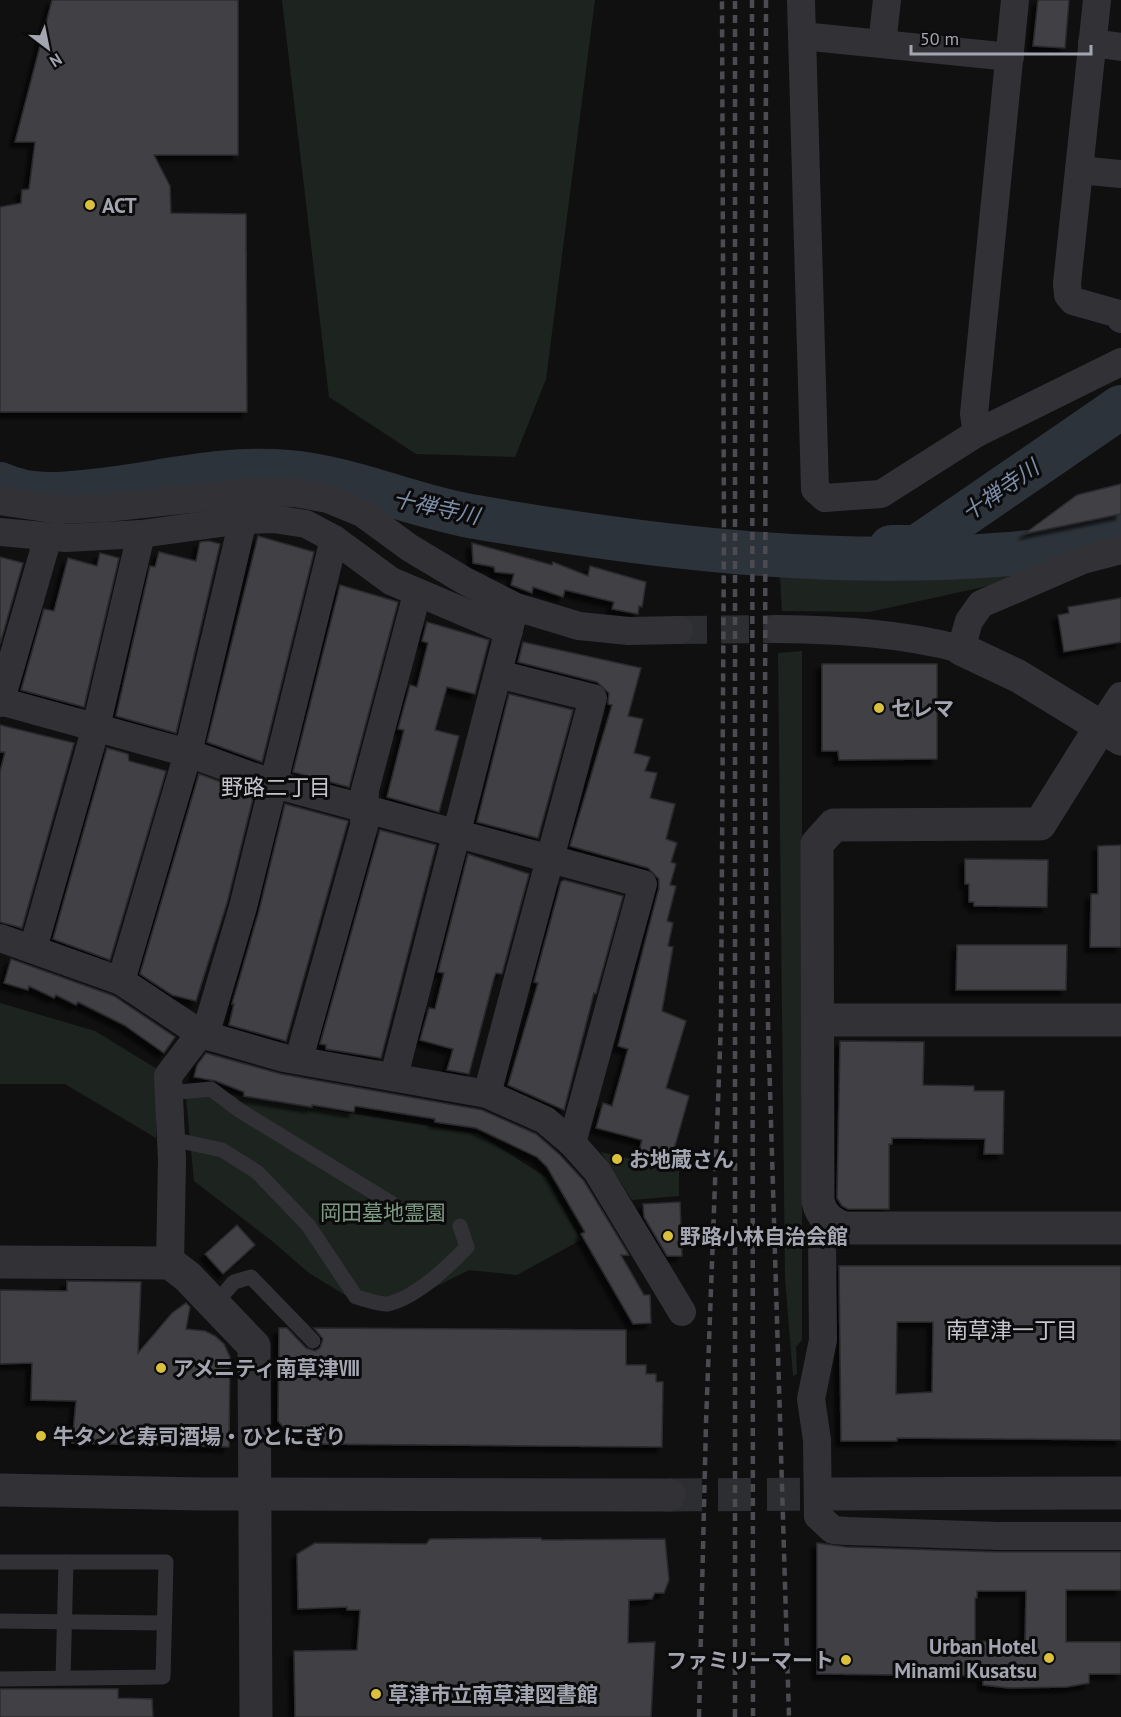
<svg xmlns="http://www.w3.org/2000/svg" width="1121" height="1717" font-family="'PT Sans','Noto Sans JP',sans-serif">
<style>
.green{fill:#1d241f}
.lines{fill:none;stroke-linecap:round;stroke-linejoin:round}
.river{stroke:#2d333a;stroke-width:44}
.building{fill:#404044;stroke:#2b2b2d;stroke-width:1.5;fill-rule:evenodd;filter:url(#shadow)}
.minor-tunnel{stroke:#2d2e31;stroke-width:28;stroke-dasharray:28 14;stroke-linecap:butt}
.tertiary-tunnel{stroke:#2d2e31;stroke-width:33;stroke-dasharray:33 16;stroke-linecap:butt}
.service{stroke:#323236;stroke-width:15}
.minor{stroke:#323236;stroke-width:28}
.tertiary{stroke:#323236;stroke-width:33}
.rail{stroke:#4b4b51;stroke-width:4.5;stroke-dasharray:8 6;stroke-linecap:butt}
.poi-dot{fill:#dbc03e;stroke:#0c0b0c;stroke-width:2}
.labels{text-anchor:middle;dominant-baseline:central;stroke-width:6;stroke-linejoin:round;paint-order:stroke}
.poi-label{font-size:21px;font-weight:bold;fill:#a3a5b1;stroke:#0c0b0c;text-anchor:start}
.park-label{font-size:21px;fill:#7c9a83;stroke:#0c0b0c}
.water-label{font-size:22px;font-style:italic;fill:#7d8da8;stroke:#0c0b0c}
.neighbourhood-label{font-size:22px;fill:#c4c5cd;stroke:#0c0b0c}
</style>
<defs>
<filter id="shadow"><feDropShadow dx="-5.5" dy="5.5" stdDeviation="1.5" flood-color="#0009"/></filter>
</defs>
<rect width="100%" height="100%" fill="#101011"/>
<!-- green -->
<g class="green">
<path d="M282,0H595L546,379L515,457L416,454L329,397Z"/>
<path d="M1028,569L1029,577L869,612L782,611L780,576H979Z"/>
<path d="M802,651V1340L796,1347L797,1374L793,1376L785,1278L778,653Z"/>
<path d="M0,1003L95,1031L157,1069L156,1138L65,1084H0Z"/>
<path d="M194,1088L479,1134L547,1178L581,1240L517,1275L469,1270L391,1309L345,1295L309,1273L272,1241L194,1181L186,1098Z"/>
<path d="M601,1152L679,1170V1196L632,1200Z"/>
</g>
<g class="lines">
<!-- river -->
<g class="river">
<path d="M0,484C32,499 66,494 100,490C162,483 225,466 287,472C350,477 409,505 470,516C647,547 828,569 1009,554C1046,551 1084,542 1121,535"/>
<path d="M891,547H917L1121,407"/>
</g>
</g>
<!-- building -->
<g class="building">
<path d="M52,0H238V155H154L170,186L171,213L246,214L247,412H0V207L21,203L22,190L29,189L35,142H15Z"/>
<path d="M1038,0H1069L1065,48L1033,46Z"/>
<path d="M1121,484V514L1024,534L1077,495Z"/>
<path d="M258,536L314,552L262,762L207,742Z"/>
<path d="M209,541L220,544L176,733L116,716L150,566L155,567L159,552L196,561L200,542Z"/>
<path d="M472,543L552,565L553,562L588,576L590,566L646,582L642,607L639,606L638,614L612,609L614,602L565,590L563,597L533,587L532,593L511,585L514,574L495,572L494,567L473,563Z"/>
<path d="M100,553L119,558L84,707L21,690L44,609L54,611L68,558L97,566Z"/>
<path d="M0,557L23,563L0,644Z"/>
<path d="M340,585L398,602L349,787L293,772Z"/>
<path d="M1121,598V642L1064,652L1058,615L1069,613L1068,607Z"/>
<path d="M427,622L489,640L475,694L447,687L435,730L459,736L439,812L387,797L404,730L398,729L410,685L417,687L428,643L422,641Z"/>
<path d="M523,642L641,668L628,716L643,719L634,753L650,757L645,771L657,773L650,798L675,804L666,839L677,843L671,862L676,864L670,885L676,886L667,921L673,923L668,946L673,947L662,1011L686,1021L666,1088L689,1096L671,1160L639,1152L642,1140L596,1128L603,1103L612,1106L628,1049L618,1046L659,888V879L648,868L570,846L612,705L608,704L609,693L597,682L518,662Z"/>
<path d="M822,664H937V759L839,760L838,751H822Z"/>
<path d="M509,694L573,710L538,838L477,822Z"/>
<path d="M0,725L74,743L22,928L0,922V772L5,752H0Z"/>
<path d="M107,748L128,754L129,761L166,771L110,960L53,939Z"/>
<path d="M199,774L254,794L227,903L196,1001L172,995L140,974Z"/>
<path d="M285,804L348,821L286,1041L229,1025L234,1004H232L259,911Z"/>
<path d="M380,830L436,845L381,1058L326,1049V1045L320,1044Z"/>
<path d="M1121,845V947H1090L1091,894H1098V846Z"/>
<path d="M468,854L529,874L502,974L496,973L494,978L469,1074L447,1070L453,1049L420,1040L429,1008L435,1009L444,973L438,972Z"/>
<path d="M965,859L1048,860L1047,907L974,906V902H969V884H965Z"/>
<path d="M564,880L623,896L596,994L594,993L564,1110L508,1085L538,983L534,982L561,882Z"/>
<path d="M957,945H1067L1066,990H956Z"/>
<path d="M11,959L114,996L175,1037L164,1053L124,1025L78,1002L76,1005L56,995L54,998L29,986L28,990L4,983Z"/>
<path d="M840,1041L924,1042L923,1085L974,1086V1091H1004L1003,1154H984L985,1139L892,1138V1144H889V1209H848L842,1206L837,1198Z"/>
<path d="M206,1053L281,1074L482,1110L536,1134L560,1155L584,1181L629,1255H621L644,1295H650L651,1323L633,1324L581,1234L585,1232L547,1167L537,1157L476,1128L435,1122V1119L355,1106L354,1112L312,1105V1107L244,1096V1092L216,1081L194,1077L197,1065Z"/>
<path d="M680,1202L682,1256H667L644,1217L643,1204Z"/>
<path d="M237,1225L255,1245L223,1274L205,1254Z"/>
<path d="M839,1266H1121V1440L897,1438V1441H841ZM897,1322H933L932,1392L896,1394Z"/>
<path d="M67,1281L141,1282L138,1353L172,1313L186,1303L190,1307L186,1329L205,1331L215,1336L224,1344L230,1357L229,1447L72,1443L76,1401L31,1400L32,1363L0,1364V1290L67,1291Z"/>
<path d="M279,1328H287L306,1348L315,1351L320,1348L323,1339L314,1328L626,1330V1365H646V1374H656V1382H663L662,1447L306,1444V1431L286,1430L278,1421Z"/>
<path d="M541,1538L542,1540L665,1539L669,1580L664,1593H655L652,1599L629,1600L628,1643L655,1642L651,1717H295L294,1651L357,1650L360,1610H347V1607L298,1609L297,1554L315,1543L426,1544L430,1539Z"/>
<path d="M817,1543L846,1547L998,1552H1121V1590H1066V1642H1121V1674H1089V1683L1067,1687L1009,1688L983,1685V1676L817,1674ZM977,1591H1026L1025,1642L975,1641V1598H977Z"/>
<path d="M0,1689H118V1698L152,1699L153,1717H0Z"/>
</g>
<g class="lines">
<!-- minor-tunnel -->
<path class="minor-tunnel" d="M679,630L778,629"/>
<!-- tertiary-tunnel -->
<path class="tertiary-tunnel" d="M669,1495L829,1494"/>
<!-- service -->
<g class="service">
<path d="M169,1093L211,1089L239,1110L391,1203"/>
<path d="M171,1139L222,1150L257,1172L308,1225L356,1297C365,1299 379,1305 388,1304C417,1297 447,1268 467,1247L460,1226"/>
<path d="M214,1305L234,1282L251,1277L313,1341"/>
<path d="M0,1562H166L163,1677L0,1679"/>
<path d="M0,1621L164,1623"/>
<path d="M63,1678L66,1562"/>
</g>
<!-- minor -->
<g class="minor">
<path d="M801,0L815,489L825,498L881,494L977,433L1121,362"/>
<path d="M1097,0L1067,283L1068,295L1073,301L1119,314L1121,319"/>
<path d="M802,36L1010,57"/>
<path d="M1092,43L1121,47"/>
<path d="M882,44L887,0"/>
<path d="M1079,170L1121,174"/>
<path d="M977,433L974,414L1015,0"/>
<path d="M0,501L59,510L106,508L257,492L295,493L328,499L362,513L410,548L465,581L516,607L579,626L629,631L679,630"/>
<path d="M0,532L66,538L141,534L243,520L274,519L306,524L334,539L391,581L509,631"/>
<path d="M778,629C841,630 900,633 961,649L969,621L981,604L1083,560L1121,550"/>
<path d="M0,701L188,753L274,784L643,884L572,1143L545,1120L487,1094L284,1058L201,1034L121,981L0,938"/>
<path d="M0,703L48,537"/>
<path d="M1100,728L1121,696"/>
<path d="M33,949L96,727L141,534"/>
<path d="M121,981L188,753L243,520"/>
<path d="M299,1059L364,826L365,790L417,594"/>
<path d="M394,1076L513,614"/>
<path d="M487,1094L593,698L498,674"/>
<path d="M572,1143L597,1171L682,1312"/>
<path d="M830,1222L822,1238L823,1340L811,1399L817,1440L818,1516L833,1530L847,1531L999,1536H1121"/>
<path d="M170,1263L172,1160L168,1076L209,1022L243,907L334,539"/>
</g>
<!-- tertiary -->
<g class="tertiary">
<path d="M961,649L1018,676L1121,739"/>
<path d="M1100,728L1040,824L834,825L817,844L818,1201C821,1216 831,1224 845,1228H1121"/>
<path d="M818,1020H1121"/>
<path d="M0,1262L170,1263L188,1277L254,1346L256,1717"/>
<path d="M0,1490L203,1494L669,1495"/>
<path d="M829,1494L1121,1493"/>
</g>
<!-- rail -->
<g class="rail">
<path d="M752,0L753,1717"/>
<path d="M766,0L765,796L768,1023L789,1717"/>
<path d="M699,1717L706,1423L721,1022L724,535L722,0"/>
<path d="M735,1717V0"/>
</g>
</g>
<!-- markers -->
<g class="poi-dot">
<circle cx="90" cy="205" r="6"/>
<circle cx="879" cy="708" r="6"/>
<circle cx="617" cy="1159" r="6"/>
<circle cx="668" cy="1236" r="6"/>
<circle cx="161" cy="1368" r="6"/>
<circle cx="41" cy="1436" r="6"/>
<circle cx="1049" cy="1658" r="6"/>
<circle cx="846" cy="1660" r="6"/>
<circle cx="376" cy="1694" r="6"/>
</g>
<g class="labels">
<!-- poi labels -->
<g class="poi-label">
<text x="102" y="205">ACT</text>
<text x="891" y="708">セレマ</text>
<text x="629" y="1159">お地蔵さん</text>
<text x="680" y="1236">野路小林自治会館</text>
<text x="173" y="1368">アメニティ南草津Ⅷ</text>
<text x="53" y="1436">牛タンと寿司酒場・ひとにぎり</text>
<text x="1037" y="1646" text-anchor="end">Urban Hotel<tspan x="1037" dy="24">Minami Kusatsu</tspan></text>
<text x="834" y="1660" text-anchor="end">ファミリーマート</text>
<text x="388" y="1694">草津市立南草津図書館</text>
</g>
<!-- park labels -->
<g class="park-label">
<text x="383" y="1212">岡田墓地霊園</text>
</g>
<!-- water labels -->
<g class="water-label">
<text transform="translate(1000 490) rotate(-35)">十禅寺川</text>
<text transform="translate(436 507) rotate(12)">十禅寺川</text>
</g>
<!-- neighbourhood labels -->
<g class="neighbourhood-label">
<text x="276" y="787">野路二丁目</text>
<text x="1012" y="1330">南草津一丁目</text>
</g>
</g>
<!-- north arrow -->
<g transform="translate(48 48) rotate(148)" stroke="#0c0b0c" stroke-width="4.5" paint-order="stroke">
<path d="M0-4.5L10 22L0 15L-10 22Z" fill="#a3a5b1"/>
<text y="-9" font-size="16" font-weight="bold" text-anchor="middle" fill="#a3a5b1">N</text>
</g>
<!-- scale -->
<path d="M911 45v9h180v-9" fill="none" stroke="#a3a5b1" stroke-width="3"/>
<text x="920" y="45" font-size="18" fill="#a3a5b1" stroke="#0c0b0c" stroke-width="4.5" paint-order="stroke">50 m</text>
</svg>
